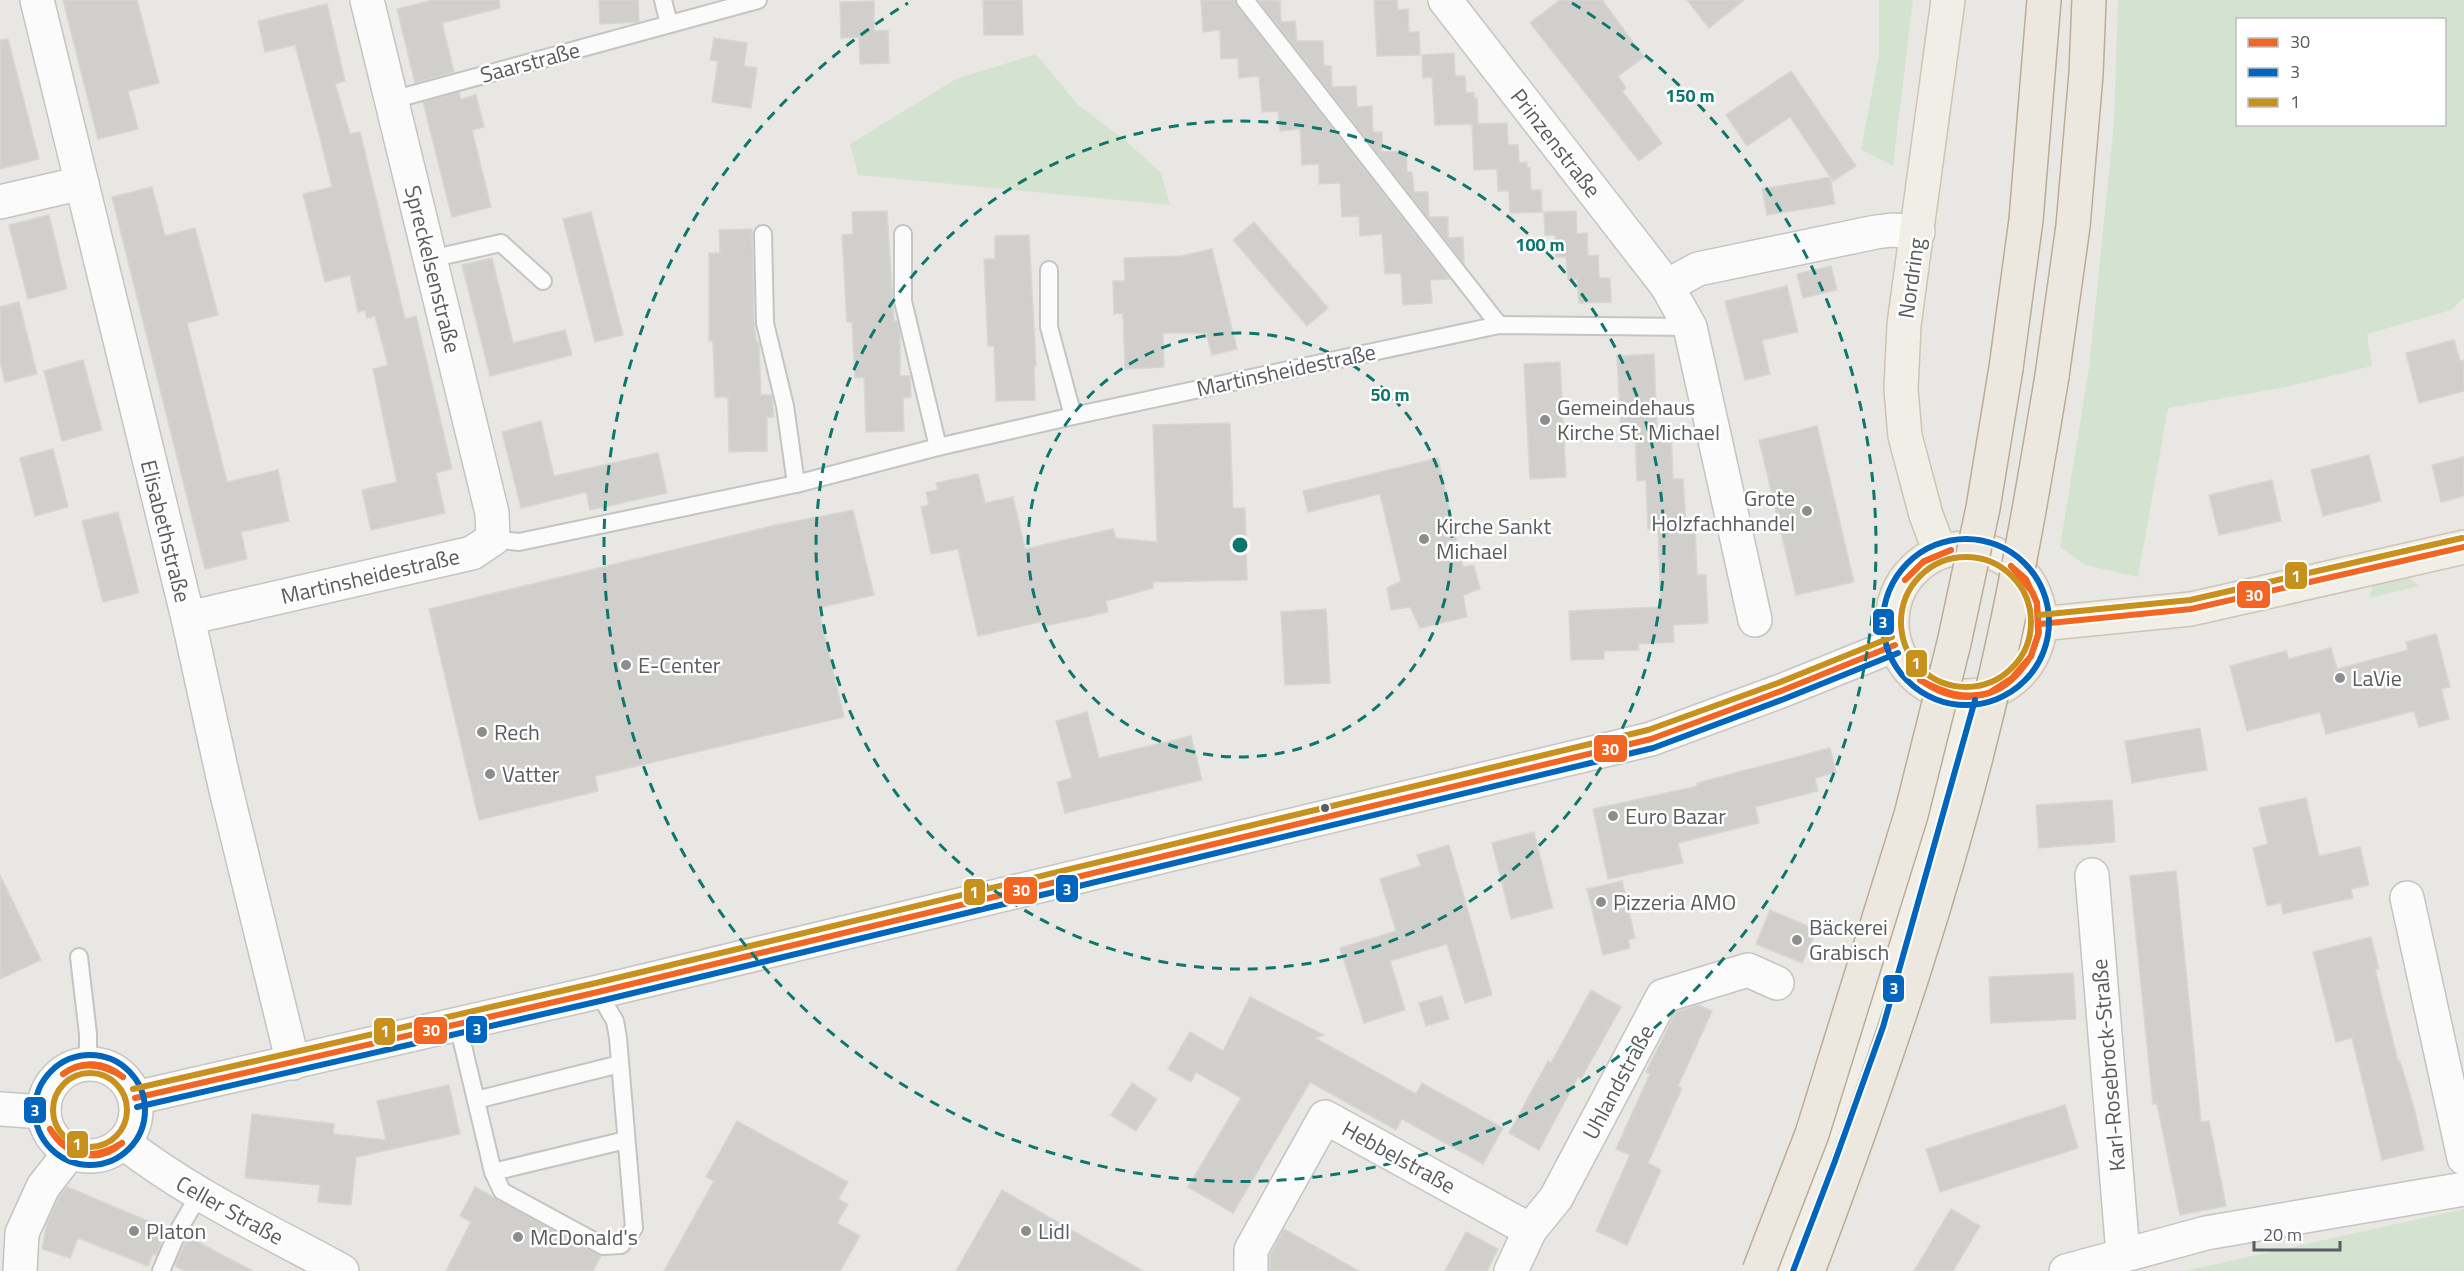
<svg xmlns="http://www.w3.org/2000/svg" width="2464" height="1271" font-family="'Titillium Web',sans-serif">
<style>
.green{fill:#d4e3cf;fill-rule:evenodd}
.building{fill:#d0cfcc;stroke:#d8d6d2;stroke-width:1.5}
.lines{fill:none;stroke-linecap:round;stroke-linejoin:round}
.lane-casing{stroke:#c4c4c4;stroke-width:20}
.street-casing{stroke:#c4c4c4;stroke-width:36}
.secondary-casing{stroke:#c5c5c5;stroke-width:36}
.primary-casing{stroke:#cec4b3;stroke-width:36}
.highway-casing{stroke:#bcac94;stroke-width:36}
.lane{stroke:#fcfbfb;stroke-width:16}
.street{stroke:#fcfbfb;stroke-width:33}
.secondary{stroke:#fcfbfb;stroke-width:33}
.primary{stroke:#f0eee6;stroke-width:33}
.highway{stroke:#ece8e0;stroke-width:33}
.highway-bridge-casing{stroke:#bcac94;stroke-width:36;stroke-linecap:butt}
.highway-bridge{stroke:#ece8e0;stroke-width:33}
.bus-1-casing{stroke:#fff;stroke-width:10}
.bus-2-casing{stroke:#fff;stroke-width:10}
.bus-3-casing{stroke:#fff;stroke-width:10}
.bus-1{stroke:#f26522;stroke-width:6}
.bus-2{stroke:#0065bd;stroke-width:6}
.bus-3{stroke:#c8901d;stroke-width:6}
.ring{fill:none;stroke:#0f766e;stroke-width:3;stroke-dasharray:10 8}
.poi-dot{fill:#8b8d8e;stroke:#fff;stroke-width:2}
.bus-dot{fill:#595d60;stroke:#fff;stroke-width:2}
.labels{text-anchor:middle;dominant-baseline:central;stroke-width:5;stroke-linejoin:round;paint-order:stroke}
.street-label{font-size:22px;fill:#595d60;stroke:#fff}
.poi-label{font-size:22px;fill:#595d60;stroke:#fff;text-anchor:start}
.centre{fill:#0f766e;stroke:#fff;stroke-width:3}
.ring-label{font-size:18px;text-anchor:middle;font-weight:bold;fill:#0f766e;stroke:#fff;stroke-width:5;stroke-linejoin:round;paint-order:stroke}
.line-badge{stroke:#fff;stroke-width:2}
.badge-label{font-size:16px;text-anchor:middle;font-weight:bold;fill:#fff}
</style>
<rect width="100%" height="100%" fill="#e9e7e3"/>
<!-- green -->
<g class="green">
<path d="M1879,0H1913L1893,166L1861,150L1879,55Z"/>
<path d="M2118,0H2464V298L2451,310L2367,334L2372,366L2286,387L2168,408L2138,577L2085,565L2060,547L2089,368L2114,123ZM2238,20H2444V124H2238Z"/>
<path d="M1036,54L1078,105L1125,140L1161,173L1170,205L858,175L850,144L956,79Z"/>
<path d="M2408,578L2419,586L2369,598L2373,586Z"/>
<path d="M2464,1209V1271H2185Z"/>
</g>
<!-- building -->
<g class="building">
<path d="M63,0H137L159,83L128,91L138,129L98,139Z"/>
<path d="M433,0H499L500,8L442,23L454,72L415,83L397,9Z"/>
<path d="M599,0H638L639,22L600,24Z"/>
<path d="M983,0H1022L1023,35H984Z"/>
<path d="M1201,0H1235L1237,6L1450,279L1430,280L1432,303L1403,305L1401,273L1385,274L1382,234L1360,236L1359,216L1342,217L1340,183L1319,184V164L1302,165L1300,129L1280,131L1278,111L1262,112L1259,76L1239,78L1238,58L1221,59L1220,30L1203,32Z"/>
<path d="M1258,0L1280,1L1281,22L1295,21L1297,41H1323L1324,66H1331L1332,87L1356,86L1357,107L1372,106L1373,132H1382V152L1406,151L1407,172H1412L1414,192H1428L1429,217H1448V238L1463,237L1464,264Z"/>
<path d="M1374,0H1397L1398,10L1408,9L1409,32H1419L1420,55L1377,56Z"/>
<path d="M1560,0H1602L1644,57L1618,76L1626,88L1622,91L1662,143L1639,161L1530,23Z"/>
<path d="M1687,0H1744L1709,28Z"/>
<path d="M874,1V31L888,30L889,63L860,64L859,37L841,38L840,2Z"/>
<path d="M327,4L345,81L335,84L350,134L360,132L405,319L416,316L452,469L436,473L445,513L371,530L362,490L397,482L373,369L388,365L375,316L367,318L365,310L358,312L350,275L325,282L303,194L332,187L319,134L295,45L265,52L258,21Z"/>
<path d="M714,38L747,43L744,66L757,68L751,108L712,102L718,61L710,60Z"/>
<path d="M8,39L39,159L0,169V40Z"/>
<path d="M1454,53L1455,76H1465L1466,93L1474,92V98H1477L1478,124L1507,123L1508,145H1518L1519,163L1527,162V168H1530L1531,190H1541L1542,212L1510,213L1509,191H1498L1497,169L1474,170L1472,124L1435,125L1432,77L1423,78L1422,55Z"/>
<path d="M1791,71L1856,166L1833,181L1790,117L1747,146L1726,115Z"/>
<path d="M459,92L461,99L476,95L484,127L472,130L491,207L452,217L423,102Z"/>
<path d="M1830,177L1835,204L1767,215L1762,189Z"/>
<path d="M152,187L165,236L195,228L218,315L187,323L227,482L278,470L289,521L241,532L247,559L205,569L112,197Z"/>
<path d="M887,211L894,321H897L900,332V376H910L911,397L903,398L904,431L866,432L864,377L855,378L852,322H847L842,235L853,234L852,212Z"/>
<path d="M1576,211L1577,234L1587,233L1588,256L1598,255L1599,278H1610L1611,302L1579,303L1577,279L1568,280L1566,257H1556L1555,235H1545L1544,212Z"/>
<path d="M591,212L623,335L595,342L563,219Z"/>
<path d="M49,215L67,289L28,299L9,225Z"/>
<path d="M1254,222L1328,308L1307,326L1233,240Z"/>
<path d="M752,229L754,323L756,340L759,343L761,395H772L774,417H767V451L729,452L728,397H715L713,341H709V253H720L719,230Z"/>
<path d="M1029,235L1036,366H1034L1035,400L996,401L994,346H988L984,259H995V236Z"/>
<path d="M1212,249L1237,349L1212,355L1206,333H1163L1164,367L1125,369L1123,313L1114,314L1113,281H1125L1124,258L1181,256Z"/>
<path d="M492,258L513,343L565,330L572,355L490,376L462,265Z"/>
<path d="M1831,266L1837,290L1803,298L1797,274Z"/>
<path d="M1787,286L1798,332L1762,340L1770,374L1745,380L1725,301Z"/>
<path d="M19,302L37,374L5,382L0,362V307Z"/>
<path d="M2454,340L2460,361L2464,360V391L2419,403L2406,353Z"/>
<path d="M1654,354L1657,431H1671L1673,479H1683L1686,527L1695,526L1697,575H1706L1708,623L1673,625L1674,642L1638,644L1639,650L1604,651V659L1571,660L1569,611L1661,607L1658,528L1648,529L1646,480L1637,481L1635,432L1621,433L1617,356Z"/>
<path d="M83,360L102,430L62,441L44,371Z"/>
<path d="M1560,362L1566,477L1530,479L1524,364Z"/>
<path d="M541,421L554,476L658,453L667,493L590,510L586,492L521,508L502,432Z"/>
<path d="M1230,423L1233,508H1245L1247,580L1153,582V588L1106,601L1108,612L1045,626L1044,621L978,636L958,549L931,554L921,507L929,505L926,492L938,490L936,483L978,474L985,503L1013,497L1025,549L1113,529L1116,538L1157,542L1153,425Z"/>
<path d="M1817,426L1854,582L1796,595L1759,440Z"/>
<path d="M53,449L68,507L35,516L20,458Z"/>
<path d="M2369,455L2381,501L2323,516L2311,470Z"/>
<path d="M2464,457V496L2441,502L2432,465Z"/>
<path d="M1438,458L1463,567L1474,565L1480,589L1463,595L1467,617L1420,628L1410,607L1391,610L1387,588L1401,581L1380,494L1308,512L1303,491Z"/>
<path d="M2272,480L2281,521L2219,535L2209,495Z"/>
<path d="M853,510L874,595L818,608L844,717L595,776L598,791L479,820L429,609L776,525Z"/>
<path d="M118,512L139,593L103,602L82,521Z"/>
<path d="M1326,609L1330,683L1285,685L1281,612Z"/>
<path d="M2436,634L2450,687L2441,689L2449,719L2419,727L2414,711L2326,734L2320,712L2247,731L2230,666L2286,651L2289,659L2331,648L2337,669L2408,650L2406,642Z"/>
<path d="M1087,712L1099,758L1191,736L1202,780L1065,813L1057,782L1072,778L1056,721Z"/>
<path d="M2200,728L2207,770L2132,783L2125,741Z"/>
<path d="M1830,748L1836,772L1815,778L1818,791L1755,807L1759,823L1678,843L1683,863L1608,879L1593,809L1698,786L1697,783Z"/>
<path d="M2306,798L2319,856L2360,847L2369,885L2351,889L2353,898L2283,914L2281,903L2267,906L2253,848L2268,844L2259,808Z"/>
<path d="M2112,800L2115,842L2039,848L2036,805Z"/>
<path d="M1534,832L1553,908L1511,919L1492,843Z"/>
<path d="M1449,845L1492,995L1465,1003L1447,944L1390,961L1405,1010L1364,1023L1340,948L1396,931L1380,879L1421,866L1417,855Z"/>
<path d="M2176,871L2201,1122L2209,1121L2226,1206L2180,1215L2157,1104H2153L2130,876Z"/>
<path d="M0,875L41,960L0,979Z"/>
<path d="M1622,881L1635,938L1628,940L1630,948L1603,955L1587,889Z"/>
<path d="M1770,910L1817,930L1802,963L1756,944Z"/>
<path d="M2371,937L2379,969H2375L2398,1061H2400L2414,1108L2424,1150L2382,1160L2352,1038L2336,1042L2313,952Z"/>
<path d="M2073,973L2076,1019L1991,1023L1989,977Z"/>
<path d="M1591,990L1621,1007L1581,1079L1578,1077L1539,1150L1509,1133L1548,1061L1551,1063Z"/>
<path d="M1442,996L1449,1019L1426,1026L1419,1003Z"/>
<path d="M1250,997L1324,1035L1315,1038L1416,1094L1422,1083L1503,1128L1483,1164L1402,1119L1396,1130L1310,1082L1233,1213L1188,1187L1241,1098L1196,1072L1191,1082L1168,1069L1190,1032L1223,1051Z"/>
<path d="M1698,1005L1712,1011L1678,1086L1682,1088L1648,1163L1661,1170L1627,1245L1596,1231L1630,1155L1616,1149L1650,1074L1646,1072L1676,1012Z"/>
<path d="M1132,1083L1157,1099L1136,1131L1111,1115Z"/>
<path d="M449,1085L460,1134L356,1157L351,1205L318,1202L320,1185L245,1178L252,1114L334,1124L333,1134L386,1140L377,1101Z"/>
<path d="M2065,1105L2078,1148L1940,1192L1926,1149Z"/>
<path d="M737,1121L848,1182L838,1199L848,1204L837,1223L860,1236L840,1271H664L714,1181L706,1177Z"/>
<path d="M67,1187L167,1229L156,1255L153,1254L148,1266L78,1238L70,1258L42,1249L47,1223L59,1197Z"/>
<path d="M475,1187L601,1256L593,1271H446L471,1222L460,1216Z"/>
<path d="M1002,1190L1143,1271H956Z"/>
<path d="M1951,1209L1980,1226L1953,1271H1914Z"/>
<path d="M1284,1229L1359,1271H1270V1255Z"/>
<path d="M1466,1232L1498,1249L1487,1271H1445Z"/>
<path d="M188,1236L222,1255L253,1271H185L175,1266Z"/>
</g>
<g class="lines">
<!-- lane casing -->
<g class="lane-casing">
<g id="lane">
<path d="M663,0L669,24"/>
<path d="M1245,0L1499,325"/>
<path d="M392,100L758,0"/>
<path d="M763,234L765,323L785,406L796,484"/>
<path d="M903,234V301L938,447"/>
<path d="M430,259L501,243L543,281"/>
<path d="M1049,270V327L1073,416"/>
<path d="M493,539L519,542L796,484L938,447L1073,416L1499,325L1690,327"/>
<path d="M79,957L88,1034V1063"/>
<path d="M458,1025L493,1172L502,1191L603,1246L621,1245L634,1228L618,1038L615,1021L598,992"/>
<path d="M476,1100L620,1064"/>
<path d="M493,1172L626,1140"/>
<path d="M161,1271L178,1231L199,1195"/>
</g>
</g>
<!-- street casing -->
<g class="street-casing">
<g id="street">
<path d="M37,0L188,618L225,786L293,1063"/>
<path d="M1445,0L1667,286L1690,327L1755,620"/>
<path d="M0,202L82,183"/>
<path d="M1667,286L1698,269L1876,232L1892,230L1918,232"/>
<path d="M188,618L472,553L493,539L492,513L367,0"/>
<path d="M2092,875L2123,1254"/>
<path d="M2407,898L2464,1158"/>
<path d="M20,1271L22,1233L43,1187L70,1152"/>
<path d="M1251,1271V1250L1325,1117L1530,1230"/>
<path d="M1511,1271L1530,1230L1556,1198L1663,996L1748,970L1777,983"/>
<path d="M2066,1271L2206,1233L2464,1189"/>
</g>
</g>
<!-- secondary casing -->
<g class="secondary-casing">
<g id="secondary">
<circle cx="90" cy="1110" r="46"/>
<path d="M135,1098L598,992L1651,739L1781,691L1895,645"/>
<path d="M0,1109L44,1112"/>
<path d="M123,1142C191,1195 267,1230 342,1271"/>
</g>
</g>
<!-- primary casing -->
<g class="primary-casing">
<g id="primary">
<circle cx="1966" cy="622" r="74"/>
<path d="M1940,552L1926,515L1905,436L1901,389L1904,325L1948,0"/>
<path d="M2040,624L2191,609L2464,547"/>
<path d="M1783,1271L1827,1158L1874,1025L1949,763L1966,698"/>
</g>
</g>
<!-- highway casing -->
<g class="highway-casing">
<g id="highway">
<path d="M2006,368L2026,220L2044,0"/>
<path d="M2052,376L2073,226L2086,74L2089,0"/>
</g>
</g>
<!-- lane -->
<use href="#lane" class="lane"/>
<!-- street -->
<use href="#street" class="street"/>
<!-- secondary -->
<use href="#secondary" class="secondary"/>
<!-- primary -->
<use href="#primary" class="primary"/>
<!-- highway -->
<use href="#highway" class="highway"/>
<!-- highway-bridge casing -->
<g class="highway-bridge-casing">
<g id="highway-bridge">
<path d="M1759,1271L1812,1134L1911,815L1954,643L1983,508L2006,368"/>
<path d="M1808,1271C1883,1072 1953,869 1999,661C2020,567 2036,472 2052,376"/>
</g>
</g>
<!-- highway-bridge -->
<use href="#highway-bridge" class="highway-bridge"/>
<!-- bus-1 casing -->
<g class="bus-1-casing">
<g id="bus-1">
<path d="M2011,566L2026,579L2037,603"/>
<path d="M2011,566L2033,593L2037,603"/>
<path d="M1905,580L1923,562L1951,550"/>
<path d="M1905,580L1924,561L1951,550"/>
<path d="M2040,624L2191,609L2464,547"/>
<path d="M2031,656L2038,634L2037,603"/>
<path d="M2031,656L2039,633L2037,603"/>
<path d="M1920,680C1942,692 1964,700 1989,693"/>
<path d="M1920,680C1942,695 1963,702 1989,693"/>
<path d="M1989,693L2012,678L2031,656"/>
<path d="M1989,693C2008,688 2021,672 2031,656"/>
<path d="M63,1074C81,1059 106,1062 123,1077"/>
<path d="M63,1074C83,1060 104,1065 123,1077"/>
<path d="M135,1098L598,992L1651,739L1781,691L1895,645"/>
<path d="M50,1129C70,1157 93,1161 122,1143"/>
<path d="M50,1129C65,1156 98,1165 122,1143"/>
</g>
</g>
<!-- bus-2 casing -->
<g class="bus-2-casing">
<g id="bus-2">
<circle cx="1966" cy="622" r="83"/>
<circle cx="90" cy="1110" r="55"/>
<path d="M137,1107L600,1001L1653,748L1784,699L1898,653"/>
<path d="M1793,1271L1835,1161L1883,1027L1975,700"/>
</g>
</g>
<!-- bus-3 casing -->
<g class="bus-3-casing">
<g id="bus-3">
<circle cx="1966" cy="622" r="65"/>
<path d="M2039,615L2190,600L2462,538"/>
<circle cx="90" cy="1110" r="37"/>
<path d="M133,1089L596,983L1648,730L1778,683L1892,637"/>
</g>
</g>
<!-- bus-1 -->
<use href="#bus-1" class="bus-1"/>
<!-- bus-2 -->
<use href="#bus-2" class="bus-2"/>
<!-- bus-3 -->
<use href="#bus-3" class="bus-3"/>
</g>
<!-- distance rings -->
<g class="ring">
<circle cx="1240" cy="545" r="212"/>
<circle cx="1240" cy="545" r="424"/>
<path d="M1572 3A636 636 0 1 1 908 3"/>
</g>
<!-- markers -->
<g class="poi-dot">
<circle cx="1545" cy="420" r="6"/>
<circle cx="1807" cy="511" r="6"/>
<circle cx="1424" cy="539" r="6"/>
<circle cx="626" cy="665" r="6"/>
<circle cx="2340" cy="678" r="6"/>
<circle cx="482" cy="732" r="6"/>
<circle cx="490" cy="774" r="6"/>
<circle cx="1613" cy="816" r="6"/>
<circle cx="1601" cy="902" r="6"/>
<circle cx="1797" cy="940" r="6"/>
<circle cx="134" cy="1231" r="6"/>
<circle cx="1026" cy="1231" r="6"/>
<circle cx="518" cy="1237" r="6"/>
</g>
<circle class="bus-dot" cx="1325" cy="808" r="5"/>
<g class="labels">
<!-- street labels -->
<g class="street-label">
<text transform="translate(530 62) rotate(-15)">Saarstraße</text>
<text transform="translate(1556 143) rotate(52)">Prinzenstraße</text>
<text transform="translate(433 269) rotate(76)">Spreckelsenstraße</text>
<text transform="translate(1911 278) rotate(-82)">Nordring</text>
<text transform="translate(1286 370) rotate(-12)">Martinsheidestraße</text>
<text transform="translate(166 531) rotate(76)">Elisabethstraße</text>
<text transform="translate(370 576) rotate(-13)">Martinsheidestraße</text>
<text transform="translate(2108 1065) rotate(-95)">Karl-Rosebrock-Straße</text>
<text transform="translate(1618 1082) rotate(-62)">Uhlandstraße</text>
<text transform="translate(1399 1157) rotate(29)">Hebbelstraße</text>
<text transform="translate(230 1210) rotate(29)">Celler Straße</text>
</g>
<!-- poi labels -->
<g class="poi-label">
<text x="1557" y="407">Gemeindehaus<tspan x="1557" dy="25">Kirche St. Michael</tspan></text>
<text x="1795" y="498" text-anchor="end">Grote<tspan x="1795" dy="25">Holzfachhandel</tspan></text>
<text x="1436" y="526">Kirche Sankt<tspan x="1436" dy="25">Michael</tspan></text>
<text x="638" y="665">E-Center</text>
<text x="2352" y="678">LaVie</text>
<text x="494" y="732">Rech</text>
<text x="502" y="774">Vatter</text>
<text x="1625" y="816">Euro Bazar</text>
<text x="1613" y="902">Pizzeria AMO</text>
<text x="1809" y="927">Bäckerei<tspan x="1809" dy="25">Grabisch</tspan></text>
<text x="146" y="1231">Platon</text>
<text x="1038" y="1231">Lidl</text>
<text x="530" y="1237">McDonald's</text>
</g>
</g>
<circle cx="1240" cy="545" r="9" class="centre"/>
<g class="ring-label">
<text x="1690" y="102">150 m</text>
<text x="1540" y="251">100 m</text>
<text x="1390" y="401">50 m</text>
</g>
<g class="line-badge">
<rect x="2284" y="561" width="24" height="29" rx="6" fill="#c8901d"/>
<rect x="2236" y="580" width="35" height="29" rx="6" fill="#f26522"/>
<rect x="1872" y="608" width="23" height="28" rx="6" fill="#0065bd"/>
<rect x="1905" y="649" width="23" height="29" rx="6" fill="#c8901d"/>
<rect x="1593" y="734" width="35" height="29" rx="6" fill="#f26522"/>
<rect x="1055" y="874" width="24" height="29" rx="6" fill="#0065bd"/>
<rect x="1003" y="876" width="35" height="29" rx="6" fill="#f26522"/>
<rect x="963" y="878" width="23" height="28" rx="6" fill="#c8901d"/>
<rect x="1882" y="974" width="23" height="29" rx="6" fill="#0065bd"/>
<rect x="465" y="1015" width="23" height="29" rx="6" fill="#0065bd"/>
<rect x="413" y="1016" width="35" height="29" rx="6" fill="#f26522"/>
<rect x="373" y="1017" width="23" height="29" rx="6" fill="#c8901d"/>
<rect x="23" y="1096" width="24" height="28" rx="6" fill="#0065bd"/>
<rect x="66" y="1130" width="23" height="29" rx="6" fill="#c8901d"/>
</g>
<g class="badge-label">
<text x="2296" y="582">1</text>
<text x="2254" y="601">30</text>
<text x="1883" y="628">3</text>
<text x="1916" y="669">1</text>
<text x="1610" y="755">30</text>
<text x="1067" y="895">3</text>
<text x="1021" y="896">30</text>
<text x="974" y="898">1</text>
<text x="1894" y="994">3</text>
<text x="477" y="1035">3</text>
<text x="431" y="1036">30</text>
<text x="385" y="1037">1</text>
<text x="35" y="1116">3</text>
<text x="77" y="1150">1</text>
</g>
<!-- legend -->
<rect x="2236" y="18" width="210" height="108" fill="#ffffff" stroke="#bdbebf" stroke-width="1.5"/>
<rect x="2248" y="38" width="30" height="9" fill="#f26522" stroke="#bdbebf" stroke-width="1.5"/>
<text x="2290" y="48" font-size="18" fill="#595d60">30</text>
<rect x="2248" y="68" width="30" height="9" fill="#0065bd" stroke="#bdbebf" stroke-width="1.5"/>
<text x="2290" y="78" font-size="18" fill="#595d60">3</text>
<rect x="2248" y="98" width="30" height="9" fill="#c8901d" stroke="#bdbebf" stroke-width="1.5"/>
<text x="2290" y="108" font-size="18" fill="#595d60">1</text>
<!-- scale -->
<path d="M2254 1241v9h86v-9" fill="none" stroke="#595d60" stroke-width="3"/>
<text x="2263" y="1241" font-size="18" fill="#595d60" stroke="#ffffff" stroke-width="4.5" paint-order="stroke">20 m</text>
</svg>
